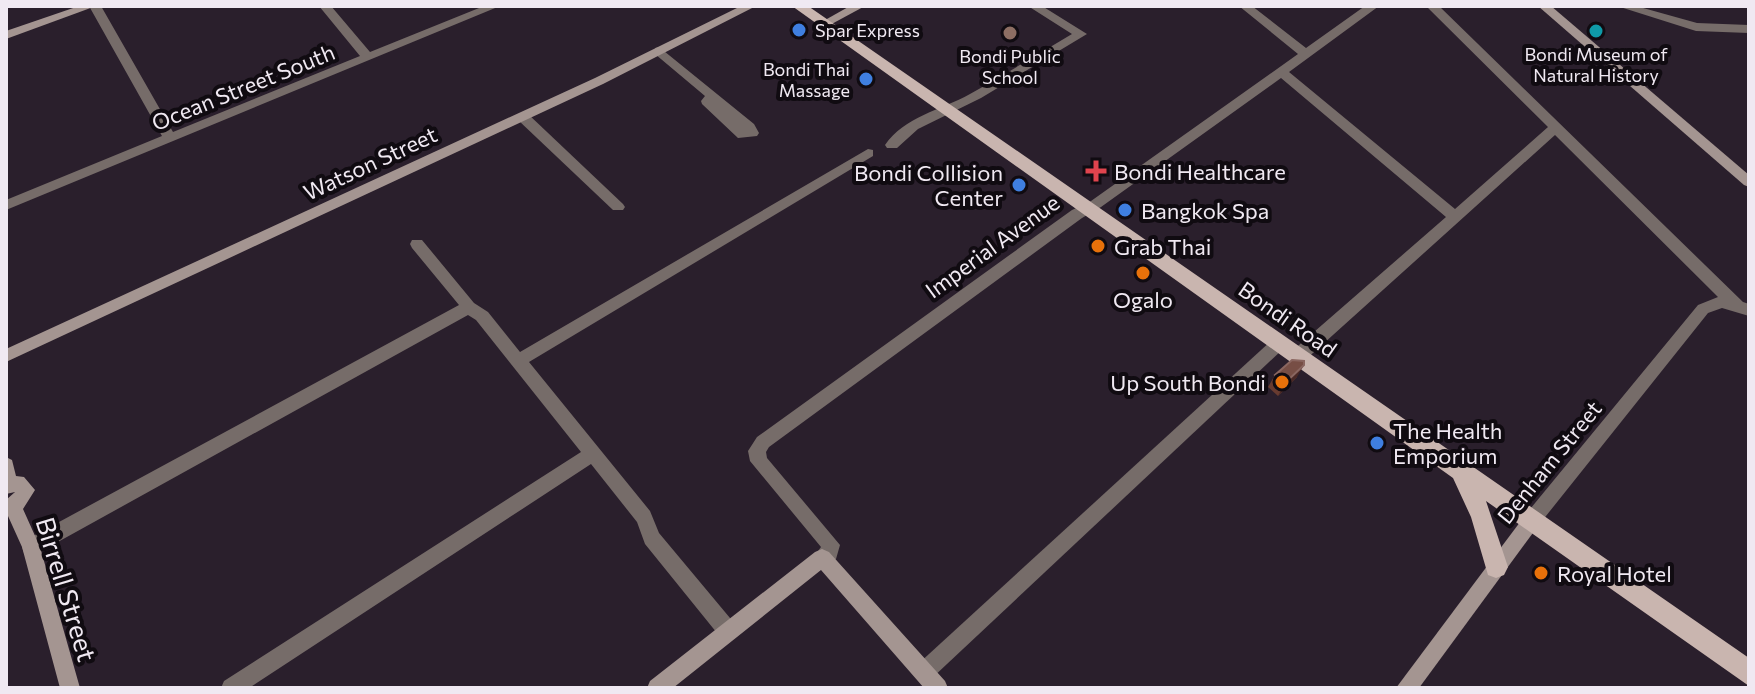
<svg xmlns="http://www.w3.org/2000/svg" width="1755" height="694" font-family="Commissioner,sans-serif">
<style>
.lines{fill:none;stroke-linecap:round;stroke-linejoin:round}
.street{fill:#766c69;fill-rule:evenodd}
.secondary{fill:#a49591;fill-rule:evenodd}
.primary{fill:#c9b5af;fill-rule:evenodd}
.wall{fill:#683b30}
.shaded-wall{fill:#492825}
.building{fill:#774e45;stroke:#8a6660;stroke-width:2}
.shop-dot{fill:#3f7fe0;stroke:#100b11;stroke-width:3}
.culture-dot{fill:#0f9aa8;stroke:#100b11;stroke-width:3}
.education-dot{fill:#8d6e63;stroke:#100b11;stroke-width:3}
.health-dot{fill:#e0444e;stroke:#100b11;stroke-width:3}
.food-dot{fill:#e8710a;stroke:#100b11;stroke-width:3}
.labels{text-anchor:middle;dominant-baseline:central;stroke-width:8;stroke-linejoin:round;paint-order:stroke}
.far-poi-label{font-size:18px;fill:#f0e9f2;stroke:#100b11}
.street-label{font-size:22px;fill:#f0e9f2;stroke:#100b11}
.poi-label{font-size:22px;fill:#f0e9f2;stroke:#100b11;text-anchor:start}
.near-street-label{font-size:26px;fill:#f0e9f2;stroke:#100b11}
</style>
<rect width="100%" height="100%" fill="#2a1f2c"/>
<g class="lines">
<!-- street -->
<g class="street">
<path d="M89,6H101L173,132L360,56L319,6H331L370,52L484,6H500L6,210V200L162,136Z"/>
<path d="M1028,6H1042L1087,34L981,98L918,129L897,148H887L885,145C904,117 941,110 970,94C1004,75 1038,54 1072,34Z"/>
<path d="M1239,6H1252L1306,48L1365,6H1379L1289,72L1455,209L1548,127L1426,6H1439L1743,302L1749,304V316L1722,308L1708,313L1538,526L1532,528L1526,526L1523,520L1526,514L1698,305L1718,297L1555,135L1303,362H1291L1289,357L1291,352L1446,217L1281,78L1101,207L1082,218L769,447L766,452L767,458L840,545L836,559L822,567L815,564L813,558L821,547L750,461L748,451L757,437L1072,210L1091,201L1298,54Z"/>
<path d="M1617,6H1636L1697,23L1749,25V33L1696,31Z"/>
<path d="M659,47L754,124L759,133L757,136L738,138L702,104L701,101L705,96L655,54V48Z"/>
<path d="M523,113L528,114L623,204L625,207L623,210H613L518,120V114Z"/>
<path d="M868,149L873,150V156L529,362L650,511L659,533L735,624L738,631L735,638L728,641L721,638L645,544L637,522L591,464L249,688H221L224,681L581,452L476,320L468,315L38,553L31,556L24,553L22,547L24,541L459,305L412,248L410,244L412,240H422L474,303L488,312L520,352Z"/>
<path d="M1278,338L1284,340L1286,344L1284,348L931,679L924,682L917,679L914,672L917,665L1272,340Z"/>
</g>
<!-- secondary -->
<g class="secondary">
<path d="M79,6H96L6,39V31Z"/>
<path d="M741,6H756L603,84L6,362V349L595,78Z"/>
<path d="M850,6H865L828,26L824,28L818,24Z"/>
<path d="M1538,6H1551L1749,175V187L1744,185Z"/>
<path d="M6,457L12,460L16,476L24,477L35,490L23,509L40,547L80,688H60L22,547L8,516L6,517V500L15,492L6,494Z"/>
<path d="M1532,512L1538,514L1541,520L1538,526L1419,688H1396L1526,514Z"/>
<path d="M822,549L829,552L945,681L948,688H924L821,570L673,688H647L650,681L815,552Z"/>
</g>
<!-- primary -->
<path class="primary" d="M792,6H808L1749,658V686L1486,501L1508,567L1504,575L1496,578L1488,575L1471,517L1453,478Z"/>
</g>
<!-- wall -->
<path class="wall" d="M1275,375L1297,377L1278,396L1268,387Z"/>
<!-- shaded-wall -->
<path class="shaded-wall" d="M1304,365L1297,377L1278,396L1285,383Z"/>
<!-- building -->
<path class="building" d="M1292,360L1304,361V365L1285,383L1275,375Z"/>
<!-- markers -->
<g class="shop-dot">
<circle cx="799" cy="30" r="8"/>
<circle cx="866" cy="79" r="8"/>
<circle cx="1019" cy="185" r="8"/>
<circle cx="1125" cy="210" r="8"/>
<circle cx="1377" cy="443" r="8"/>
</g>
<circle class="culture-dot" cx="1596" cy="31" r="8"/>
<circle class="education-dot" cx="1010" cy="33" r="8"/>
<path class="health-dot" d="M1092 159h8v8h8v8h-8v8h-8v-8h-8v-8h8z"/>
<g class="food-dot">
<circle cx="1098" cy="246" r="8"/>
<circle cx="1143" cy="273" r="8"/>
<circle cx="1282" cy="382" r="8"/>
<circle cx="1541" cy="573" r="8"/>
</g>
<g class="labels">
<!-- far-poi labels -->
<g class="far-poi-label">
<text x="815" y="30" text-anchor="start">Spar Express</text>
<text x="1596" y="54">Bondi Museum of<tspan x="1596" dy="21">Natural History</tspan></text>
<text x="1010" y="56">Bondi Public<tspan x="1010" dy="21">School</tspan></text>
<text x="850" y="69" text-anchor="end">Bondi Thai<tspan x="850" dy="21">Massage</tspan></text>
</g>
<!-- street labels -->
<g class="street-label">
<text transform="translate(243 87) rotate(-22)">Ocean Street South</text>
<text transform="translate(370 163) rotate(-25)">Watson Street</text>
<text transform="translate(992 246) rotate(-36)">Imperial Avenue</text>
<text transform="translate(1288 319) rotate(35)">Bondi Road</text>
<text transform="translate(1549 462) rotate(-51)">Denham Street</text>
</g>
<!-- poi labels -->
<g class="poi-label">
<text x="1114" y="171">Bondi Healthcare</text>
<text x="1003" y="172" text-anchor="end">Bondi Collision<tspan x="1003" dy="25">Center</tspan></text>
<text x="1141" y="210">Bangkok Spa</text>
<text x="1114" y="246">Grab Thai</text>
<text x="1143" y="299" text-anchor="middle">Ogalo</text>
<text x="1266" y="382" text-anchor="end">Up South Bondi</text>
<text x="1393" y="430">The Health<tspan x="1393" dy="25">Emporium</tspan></text>
<text x="1557" y="573">Royal Hotel</text>
</g>
<!-- near-street labels -->
<g class="near-street-label">
<text transform="translate(67 589) rotate(73)">Birrell Street</text>
</g>
</g>
<!-- border -->
<rect width="1755" height="694" fill="none" stroke="#f0e9f2" stroke-width="16"/>
</svg>
